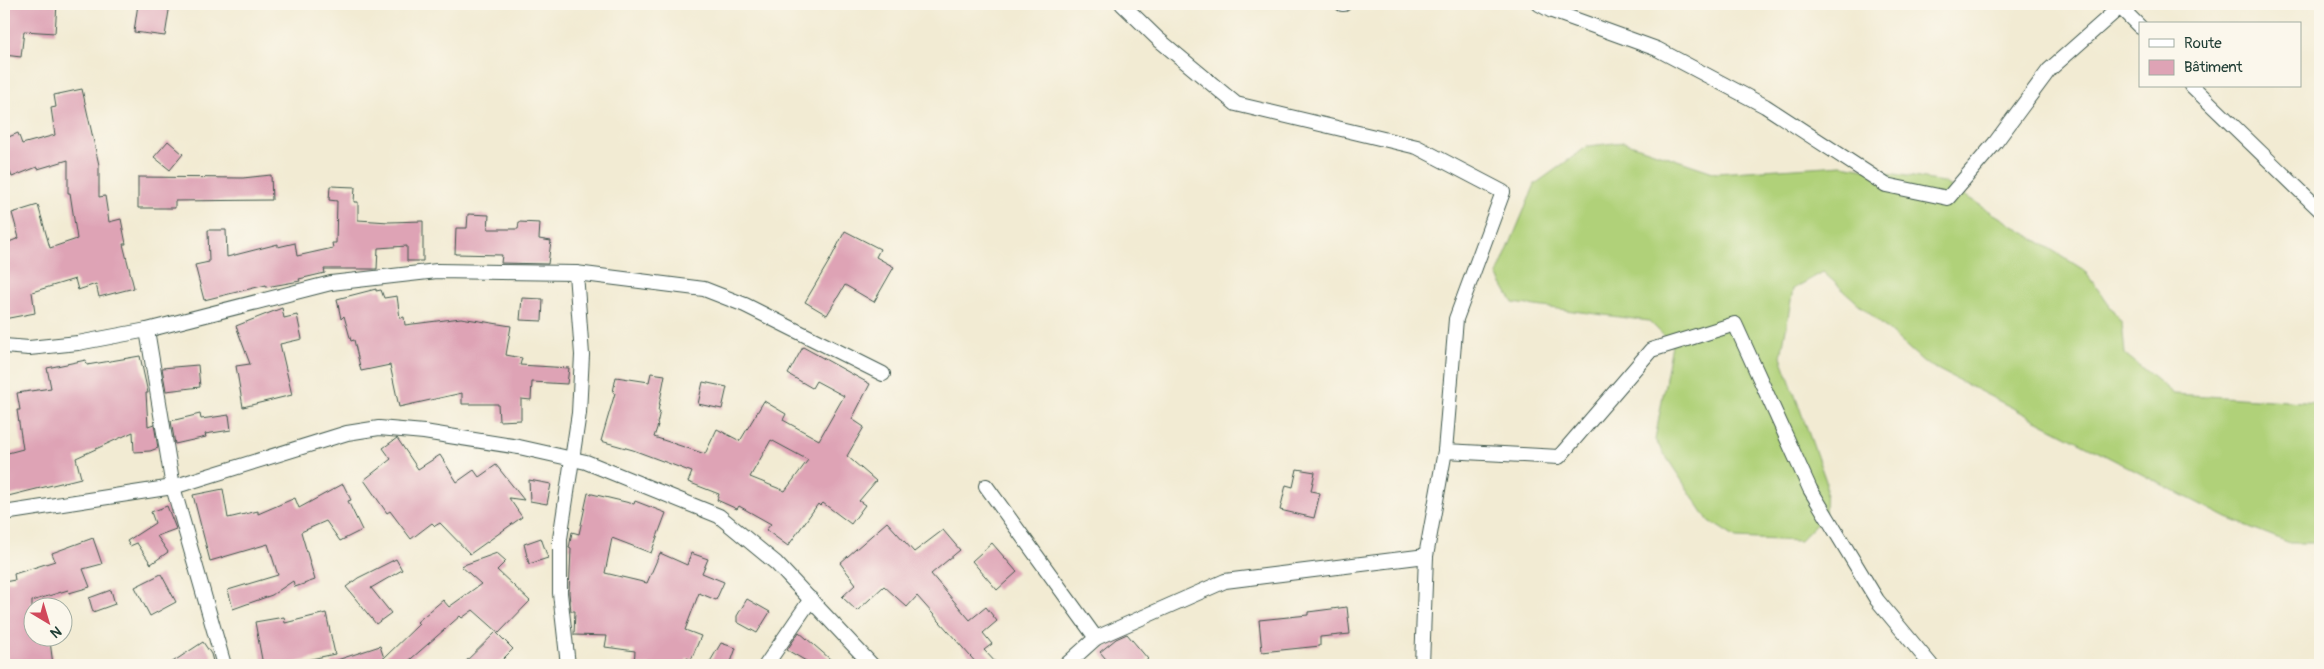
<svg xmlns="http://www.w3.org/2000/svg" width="2324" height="669" font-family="Pangolin,sans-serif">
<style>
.grass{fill:#b0d179;stroke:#688756}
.building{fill:#dea3b5;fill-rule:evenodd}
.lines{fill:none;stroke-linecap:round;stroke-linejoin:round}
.street-casing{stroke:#3f574c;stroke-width:16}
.street{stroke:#fff;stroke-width:14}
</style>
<rect width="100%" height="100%" fill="#fbf7ec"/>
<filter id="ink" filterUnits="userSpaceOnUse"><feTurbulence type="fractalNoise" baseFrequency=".02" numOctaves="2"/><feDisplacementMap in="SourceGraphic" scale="10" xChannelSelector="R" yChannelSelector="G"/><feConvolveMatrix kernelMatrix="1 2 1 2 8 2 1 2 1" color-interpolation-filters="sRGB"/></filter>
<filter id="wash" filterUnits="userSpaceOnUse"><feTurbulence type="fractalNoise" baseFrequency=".0096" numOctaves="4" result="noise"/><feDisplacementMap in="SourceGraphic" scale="20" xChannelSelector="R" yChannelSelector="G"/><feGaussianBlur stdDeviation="1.12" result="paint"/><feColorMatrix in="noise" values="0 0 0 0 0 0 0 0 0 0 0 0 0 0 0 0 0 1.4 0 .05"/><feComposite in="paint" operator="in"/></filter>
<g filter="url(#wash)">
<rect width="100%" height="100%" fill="#f2ebd3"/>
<!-- grass -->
<path class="grass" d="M1624,142L1716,173L1842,165L1943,182L2084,270L2122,323L2125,354L2174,394L2320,403V543H2290L2227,518L1925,363L1823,272L1793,289L1781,357L1826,481L1825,515L1800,541L1736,538L1708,520L1655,440L1672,344L1649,321L1513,303L1497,275L1535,184L1588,146Z"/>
<g id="blocks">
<!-- building -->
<g class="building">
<path d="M4,4H57L55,33L24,31L21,57L4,55Z"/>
<path d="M138,4H170L165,36L134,32Z"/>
<path d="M82,89L99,165V197L105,196L109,222L121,219L126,244H123L134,288L99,297L96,284L78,290L75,279L32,292L35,313L4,319V244L19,238L12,213L38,205L50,248L77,239L70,193H68V160L38,169L37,167L12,177L4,155V139L18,133L22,144L55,135L51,108L56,107L54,95Z"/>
<path d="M168,141L183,154L170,170L154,157Z"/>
<path d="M271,175L272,200L175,201V208H138V177L243,178Z"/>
<path d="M330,186L355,187L354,202H358V220L389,222L423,221V261H407V246L378,248L377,269H324L325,273L299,279L300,281L266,287V285L204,300L195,265L209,262L208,230H226L227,257L278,244V247L295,243L297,256L333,248L332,243H336L337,201L329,200Z"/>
<path d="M468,214L489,215L488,229H518L519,222L540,223L539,239L551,241L548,264L501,263L502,255L455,254L456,228H467Z"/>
<path d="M845,231L880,249L876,257L894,267L874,302L845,285L827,315L805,302L831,258Z"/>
<path d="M376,289V291L381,290L384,298L397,296L400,318L404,317L405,325L461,318L511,326L506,355L522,358L520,365L569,368L567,384L532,382L531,400L521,399V420L499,421L498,404H462V393L399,407L390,365L361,371L354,340L351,341L344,316L341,319L337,299Z"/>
<path d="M522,298L543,299L542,321L520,320Z"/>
<path d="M282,308L284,318L297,315L302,339L280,344L292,395L243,407L236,366L250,364L236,326Z"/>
<path d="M803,347L870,384L852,419L864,427L847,456L876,481L859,501L865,505L851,524L823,503L820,506L818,504L788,546L766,530L771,524L739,506L737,509L717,500L719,494L688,482L692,472L633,450L601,441L615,393L613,392L616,377L649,382L651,373L665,375L658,411H660L657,424L658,425L654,437L705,454L717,429L740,441L764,401L786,414L783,420L819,440L844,396L816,381L812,388L788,374ZM771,440L808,460L785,491L750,477Z"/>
<path d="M140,356L148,393H146L148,426L154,424L158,448L150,451L134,452L133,432L76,458L81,478L4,497V454L23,449L17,410H20L17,393L51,388L47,368L86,360L87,365Z"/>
<path d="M198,365L200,387L166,391L162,368Z"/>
<path d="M703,382L727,387L722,409L698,404Z"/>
<path d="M200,414L201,419L229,415L231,430L205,434L206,437L175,444L171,421Z"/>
<path d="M397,438L418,469L440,455L457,482L474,470L479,477L496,465L524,500L509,498L522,517L470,554L440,523L435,526L432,523L411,539L390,511L387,513L364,480L391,459L383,448Z"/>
<path d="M1297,469L1315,472L1311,491L1320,493L1314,518L1280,510L1286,485L1293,487Z"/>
<path d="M529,480L551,484L547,504L530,501Z"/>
<path d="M343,484L351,500L348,501L362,530L340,541L326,521L301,532L315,580L295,587L293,581L272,595L233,609L228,590L278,575L268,544L210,561L193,495L223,489L228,518L258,511V514L295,498L299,508Z"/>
<path d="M588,493L634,504L635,501L666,513L651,553L612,538L605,573L647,583L660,553L687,565L691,553L708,559L702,573L724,582L716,600L699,593L685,630L701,636L691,660L687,658L685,665H634L635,651L605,647L607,636L574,635L575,611H571L569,593L571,549L569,548L572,532L579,534Z"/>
<path d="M167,506L176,529L157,536L168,552L151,564L137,543L130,546L127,541L155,523L151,512Z"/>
<path d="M887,522L914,552L943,530L960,550L931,574L970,620L986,607L997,621L983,633L992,644L984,650L998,665H978L917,596L907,607L884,586L857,611L842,597L856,584L840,563Z"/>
<path d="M93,538L102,564L83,569L90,587L69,593L68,590L32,601V636H41L42,642L50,641L53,665H8L4,634V582L15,580L14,574L55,561L52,553Z"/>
<path d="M541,538L548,558L529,564L524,544Z"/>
<path d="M992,543L1017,572L997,590L972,561Z"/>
<path d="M497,553L506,561L497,570L530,601L499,633L473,610L462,618L460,616L404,665H331V662L380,646L384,658L419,624L417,622L443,600L449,607L481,584L461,566Z"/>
<path d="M396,559L402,570L371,588L391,613L376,624L346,587L358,578Z"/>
<path d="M161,574L176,602L150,616L135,587Z"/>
<path d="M111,590L115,604L93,612L89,598Z"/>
<path d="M747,599L770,612L757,633L737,622V616Z"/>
<path d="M1347,607L1350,634L1320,637V646L1262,652L1259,620L1308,615V612Z"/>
<path d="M326,613L335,654L292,663V665H263L255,622L284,617L285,623Z"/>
<path d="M496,632L513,649L497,665H462Z"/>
<path d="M799,632L837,665H813L787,650Z"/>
<path d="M1127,634L1148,659L1141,665H1111L1100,652L1116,639Z"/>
<path d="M203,642L211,654L214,665H168Z"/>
<path d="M721,643L736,648L730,665H708Z"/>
</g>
</g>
</g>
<g filter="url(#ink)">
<use href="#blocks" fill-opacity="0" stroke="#3f574c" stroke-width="1"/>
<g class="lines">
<!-- street casing -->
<g class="street-casing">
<g id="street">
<path d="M1122,4L1158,39L1236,104L1417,147L1503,192L1456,319L1445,451"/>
<path d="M1342,4H1344"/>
<path d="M1539,4L1552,11L1657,49L1765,106L1886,185L1948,198L1995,143L2049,70L2120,7"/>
<path d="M2123,4L2120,7L2140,27"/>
<path d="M2192,86L2320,210"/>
<path d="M147,330L173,487L224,665"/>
<path d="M4,346L29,348L78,343L147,330L331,283L437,271L576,273L704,289L745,305L883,374"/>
<path d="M986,486L1096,638L1066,665"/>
<path d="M4,513L173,487L347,433L379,428L424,432L519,447L586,462L719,516L776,563L872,665"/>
<path d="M1096,638L1225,581L1426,556"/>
<path d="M568,665L560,593V539L579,413L582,355L576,273"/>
<path d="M766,665L811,599"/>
<path d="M1422,665L1426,556L1445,451L1559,457L1651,350L1735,324L1810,489L1877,600L1931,665"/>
</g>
</g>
<!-- street -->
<use href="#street" class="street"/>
</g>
</g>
<!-- margin -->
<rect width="2324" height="669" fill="none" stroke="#fbf7ec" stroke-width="20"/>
<!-- legend -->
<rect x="2139" y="22" width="162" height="65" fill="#fbf7ec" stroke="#a3ada2"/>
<rect x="2149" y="39" width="25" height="8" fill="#ffffff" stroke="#a3ada2"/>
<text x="2184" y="48" font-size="15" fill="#1f3d34">Route</text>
<rect x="2149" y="60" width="25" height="15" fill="#dea3b5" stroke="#a3ada2"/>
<text x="2184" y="72" font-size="15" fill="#1f3d34">Bâtiment</text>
<!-- north arrow -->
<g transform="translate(48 622) rotate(142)"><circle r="24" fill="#fbf7ec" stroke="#a3ada2"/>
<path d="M0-4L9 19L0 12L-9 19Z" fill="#d1495b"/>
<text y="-8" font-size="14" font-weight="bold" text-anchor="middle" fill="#1f3d34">N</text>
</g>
</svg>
